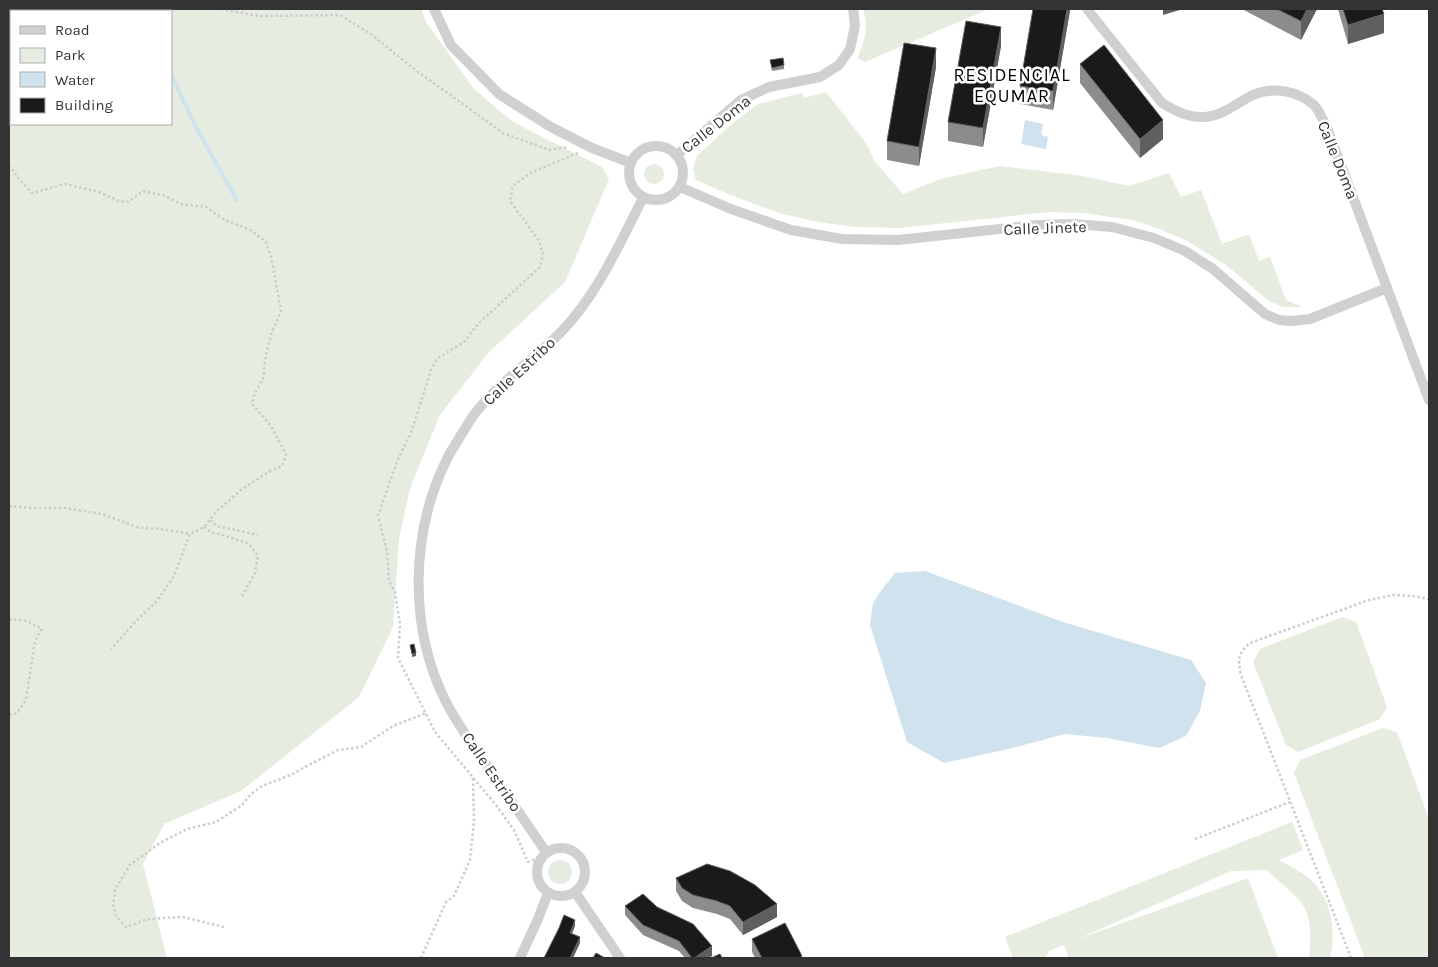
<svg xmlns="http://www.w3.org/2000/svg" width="1438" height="967" font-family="Karla,sans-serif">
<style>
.green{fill:#e6ecdf;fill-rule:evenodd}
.water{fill:#cfe2ee}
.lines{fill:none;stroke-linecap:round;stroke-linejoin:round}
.stream{stroke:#cfe2ee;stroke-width:4}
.path{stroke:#cdcdcd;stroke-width:2.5;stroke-dasharray:2.5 2.5;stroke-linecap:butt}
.minor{stroke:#d0d0d0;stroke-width:10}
.wall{fill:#8c8c8c}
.shaded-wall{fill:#5f5f5f}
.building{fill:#1a1a1a;stroke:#5f5f5f}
.labels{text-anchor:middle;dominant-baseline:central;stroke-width:5;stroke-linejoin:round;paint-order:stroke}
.street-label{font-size:16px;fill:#333;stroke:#fff}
.neighbourhood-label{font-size:18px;letter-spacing:1px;fill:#000;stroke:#fff}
</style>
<rect width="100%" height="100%" fill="#fff"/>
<!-- green -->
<g class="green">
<path d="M9,9H421L426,22L474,89L513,122L602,167L609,179L565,282L489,352L440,415L410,488L399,539L393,627L359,697L241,791L164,824L143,864L167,958H9ZM11,11H171V124H11Z"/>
<path d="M863,9H989L865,62L857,58C865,42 869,26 863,9Z"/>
<path d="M826,92L866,143L875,162L903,194L940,179L1000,166L1083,176L1129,186L1169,173L1181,197L1201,190L1222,244L1249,234L1259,261L1270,257L1286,300L1303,307H1283L1269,301L1226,265L1189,242L1162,230L1133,220L1083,213L1050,212L899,228L855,227L818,222L779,213L728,194L696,180L693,169L697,156L734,122L758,104L802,93L804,98Z"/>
<circle cx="654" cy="174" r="10"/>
<path d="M1342,617L1356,622L1387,707L1380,719L1298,752L1286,745L1253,662L1260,649Z"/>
<path d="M1383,728L1397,732L1429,819V958H1365L1294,773L1300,760Z"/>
<path d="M1292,822L1303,850L1279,860C1288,865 1298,870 1306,876C1331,894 1337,930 1330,958H1309C1311,941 1312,916 1301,902C1291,890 1277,880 1266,870L1231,871L1078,939L1248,878L1278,958H1069L1064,945L1049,951L1045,958H1013L1005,937Z"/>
<circle cx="560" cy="872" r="12"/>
</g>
<!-- water -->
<g class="water">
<path d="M1025,120L1043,124L1041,135L1048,137L1046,149L1021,144Z"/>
<path d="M925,571L1063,622L1191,660L1206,683L1200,711L1186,736L1159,748L1107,738L1065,734L1008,749L944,763L907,742L870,625L873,603L880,592L895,573Z"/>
</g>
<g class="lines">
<!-- stream -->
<g class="stream">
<path d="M46,9L57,11"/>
<path d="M171,75L199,133L237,200"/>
</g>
<!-- path -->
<g class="path">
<path d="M221,9L259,16L340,15L371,34L410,66L503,133L549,150L568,147"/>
<path d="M9,165L18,178L32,193L65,184L99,192L119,201L128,202L143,191L165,196L181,204L206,207L223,219L250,230L266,242L272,260L281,311L272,332L266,354L263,379L255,392L252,404L271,426L286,454L282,466L270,471L241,490L216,512L204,527L190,534"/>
<path d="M9,506L32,508H64L102,514L137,527L168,530L190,534L174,576L157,601L136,621L111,649"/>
<path d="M210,520L217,526L258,535"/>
<path d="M204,527L212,533L220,534L249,544L258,556L255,573L241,598"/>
<path d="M9,619L27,621L42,629L35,641L26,700L17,713L9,715"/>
<path d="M1195,839L1290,802"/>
<path d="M539,858L528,862L514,830L496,805L435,732L398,658L400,624L395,592L389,581L387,552L378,515L398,459L411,433L431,370L437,359L465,341L478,324L540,267L543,254L539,241L510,201L513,186L530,173L578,153"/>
<path d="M224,927L183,917L147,919L126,927L116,916L113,905L115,890L130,865L160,843L187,829L216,822L242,805L251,794L262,786L293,774L303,768L338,750L361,747L393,726L426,713"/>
<path d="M421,958L446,902L454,896L470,860L474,821L473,777"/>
<path d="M1351,958L1241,675C1238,660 1237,654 1250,643L1369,600L1393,595L1413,596L1429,599"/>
</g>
<!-- minor -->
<g class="minor">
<path d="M434,9L451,45L499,94L551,127L592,148L631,163"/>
<path d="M1087,9L1162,103C1174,110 1186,117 1201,117C1221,118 1236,103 1253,95C1273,86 1298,91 1314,105C1319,110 1322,119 1326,125L1429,400"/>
<circle cx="656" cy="173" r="27"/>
<path d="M677,155L741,100L769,87L820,77L839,65L850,49L855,26L853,9"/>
<path d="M680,187L731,209L791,230L842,239L898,240L1037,225L1074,224L1112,227L1154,238L1185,251L1213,269L1265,314L1279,320L1291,321L1310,319L1387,288"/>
<circle cx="561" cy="872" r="24"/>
<path d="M546,852C527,824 507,795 488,767C473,746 458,725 446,702C409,629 410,535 446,461C450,452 456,444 461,435C465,429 469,422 473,416C498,382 534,360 562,331C599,292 619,244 643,198"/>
<path d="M575,892L620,958"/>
<path d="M520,958L538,919L548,893"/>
</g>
</g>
<!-- wall -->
<g class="wall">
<path d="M1070,9L1053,110L1020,104V86Z"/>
<path d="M1242,9H1317L1301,40Z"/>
<path d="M1338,9H1382L1384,33L1348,44Z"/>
<path d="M1001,46L983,147L948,141V122Z"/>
<path d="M770,60L784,65V69L772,71Z"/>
<path d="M1080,64L1163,139L1140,158L1080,83Z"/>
<path d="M936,67L919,166L887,160V141Z"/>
<path d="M676,878L777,917L743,935L730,919L717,914L693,908L682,901L676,891Z"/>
<path d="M625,906L657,907L712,956L708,958H685L679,951L643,935L625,915Z"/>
<path d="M752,939L802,958H755L752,952Z"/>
</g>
<!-- shaded-wall -->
<g class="shaded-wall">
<path d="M1067,9H1070V11L1053,110V91Z"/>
<path d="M1163,9H1183L1163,15Z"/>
<path d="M1307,9H1317L1301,40V21Z"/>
<path d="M1384,14V33L1348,44V25Z"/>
<path d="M1001,27V46L983,147V128Z"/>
<path d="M936,48V67L919,166V147Z"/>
<path d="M1163,120V139L1140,158V139Z"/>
<path d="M416,653V656L412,657V654Z"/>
<path d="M777,904V917L743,935V922Z"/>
<path d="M575,920V926L570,939V933Z"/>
<path d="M580,937V943L573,958H570Z"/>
<path d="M712,946V956L708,958H694Z"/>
</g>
<!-- building -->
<g class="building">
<path d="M1033,9H1067L1053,91L1020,86Z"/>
<path d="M1277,9H1307L1301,21Z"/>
<path d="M1343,9H1382L1384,14L1348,25Z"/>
<path d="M966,21L1001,27L983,128L948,122Z"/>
<path d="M904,43L936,48L919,147L887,141Z"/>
<path d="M1104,45L1163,120L1140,139L1080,64Z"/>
<path d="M783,58L784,65L772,68L770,60Z"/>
<path d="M414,644L416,653L412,654L410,645Z"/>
<path d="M707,864L730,871L755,885L777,904L743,922L730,906L717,901L693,895L682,888L676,878Z"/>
<path d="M643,894L657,907L693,924L712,946L694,958H692L679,941L643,925L625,906Z"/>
<path d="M564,915L575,920L570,933L580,937L570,958H544L559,928Z"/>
<path d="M785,923L801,954L802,958H762L752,939Z"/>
<path d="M596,953L605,958H593Z"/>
<path d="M720,954L722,958H711Z"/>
</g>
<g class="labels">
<!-- street labels -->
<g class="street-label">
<text transform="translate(716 124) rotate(-38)">Calle Doma</text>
<text transform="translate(1338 160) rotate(68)">Calle Doma</text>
<text transform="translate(1045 228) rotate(-2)">Calle Jinete</text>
<text transform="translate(519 371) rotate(-43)">Calle Estribo</text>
<text transform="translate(492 772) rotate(56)">Calle Estribo</text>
</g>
<!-- neighbourhood labels -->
<g class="neighbourhood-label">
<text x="1012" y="75">RESIDENCIAL<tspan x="1012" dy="21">EQUMAR</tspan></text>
</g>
</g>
<!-- border -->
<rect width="1438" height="967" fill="none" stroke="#333333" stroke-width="20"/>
<!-- legend -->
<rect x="10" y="10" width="162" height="115" fill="#ffffff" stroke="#adadad"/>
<rect x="20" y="26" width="25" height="8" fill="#d0d0d0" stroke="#adadad"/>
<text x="55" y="35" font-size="15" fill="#333333">Road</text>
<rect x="20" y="48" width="25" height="15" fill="#e6ecdf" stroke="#adadad"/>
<text x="55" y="60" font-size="15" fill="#333333">Park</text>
<rect x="20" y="72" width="25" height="15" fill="#cfe2ee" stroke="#adadad"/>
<text x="55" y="85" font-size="15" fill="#333333">Water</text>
<rect x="20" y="98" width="25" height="15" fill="#1a1a1a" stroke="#adadad"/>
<text x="55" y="110" font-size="15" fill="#333333">Building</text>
</svg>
